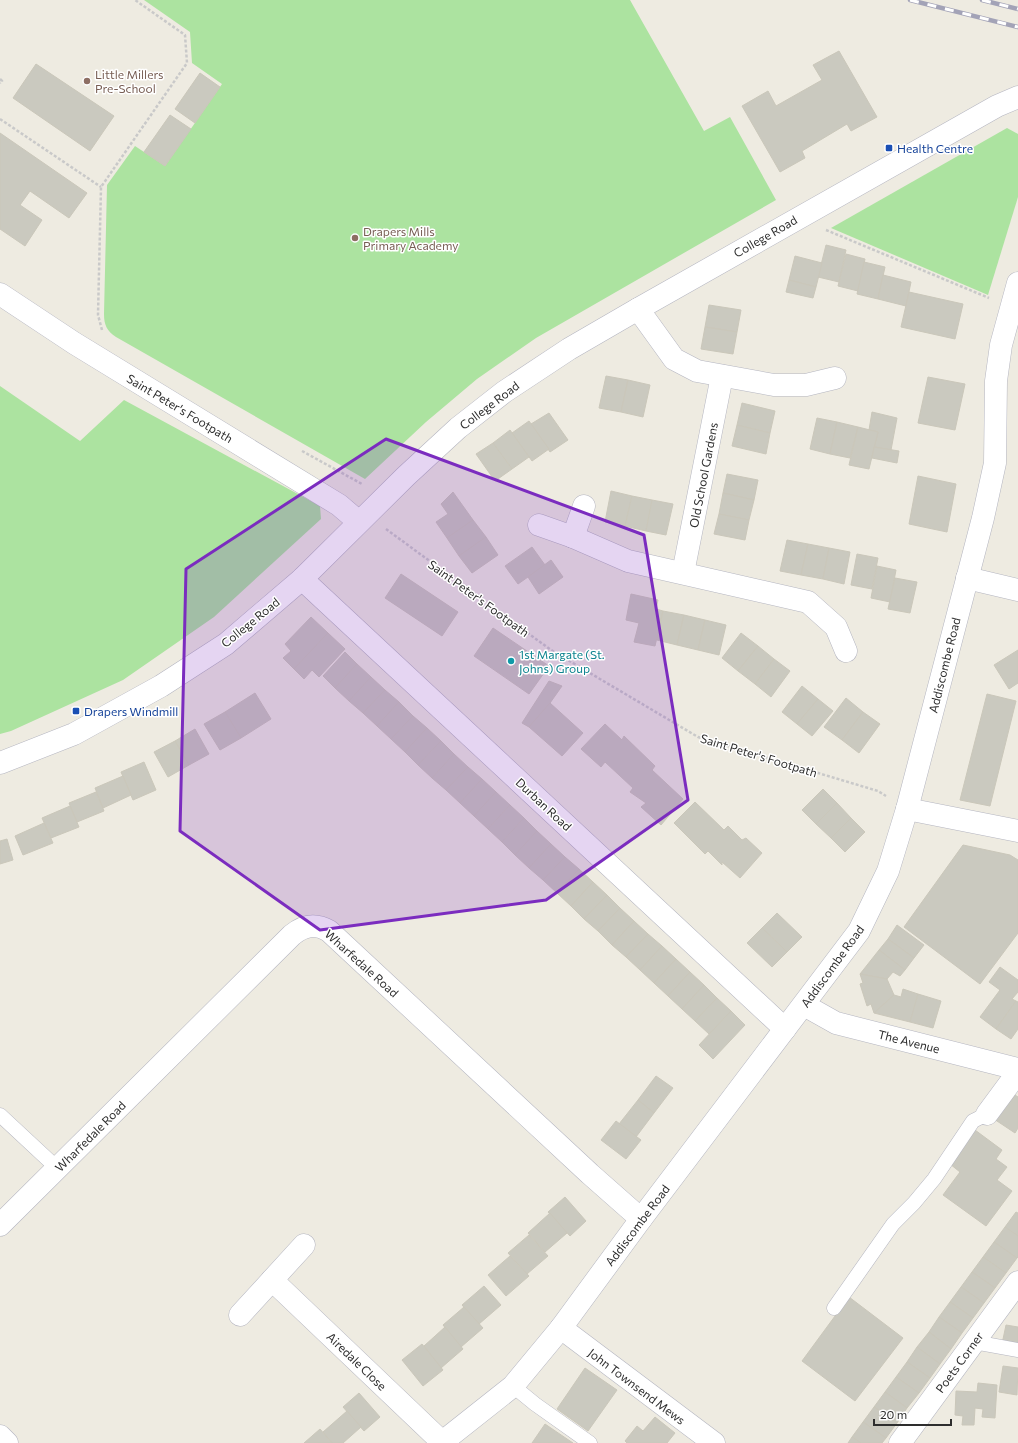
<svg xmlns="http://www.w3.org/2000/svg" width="1018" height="1443" font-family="Commissioner,sans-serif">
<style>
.green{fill:#ace3a0}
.building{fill:#cac9bf;stroke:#cac7ba}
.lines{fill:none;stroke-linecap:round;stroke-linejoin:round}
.service-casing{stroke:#b4b5c0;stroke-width:15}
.minor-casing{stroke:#b4b5c0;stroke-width:23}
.secondary-casing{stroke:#b4b5c0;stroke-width:23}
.path{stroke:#c9c9c9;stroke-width:2.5;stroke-dasharray:3 2;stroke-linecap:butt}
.service{stroke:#fff;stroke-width:14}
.minor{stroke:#fff;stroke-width:22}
.secondary{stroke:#fff;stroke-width:22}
.rail-casing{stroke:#a3a3b7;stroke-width:4.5}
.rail{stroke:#fff;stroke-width:3;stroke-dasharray:9;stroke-linecap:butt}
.marked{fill:#7b2cbf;fill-opacity:0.2;stroke:#7b2cbf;stroke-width:3;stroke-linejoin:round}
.education-dot{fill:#8d6e63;stroke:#fff;stroke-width:1.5}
.transit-dot{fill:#1a4fb4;stroke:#fff;stroke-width:1.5}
.culture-dot{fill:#0f9aa8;stroke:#fff;stroke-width:1.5}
.labels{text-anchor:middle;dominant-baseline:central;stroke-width:3;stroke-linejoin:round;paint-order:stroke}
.education-label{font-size:12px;fill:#785e54;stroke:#fff;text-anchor:start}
.transit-label{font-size:12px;fill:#164399;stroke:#fff;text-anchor:start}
.street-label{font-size:12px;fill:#2e2e2e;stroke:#fff}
.culture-label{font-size:12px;fill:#0d838f;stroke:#fff;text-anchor:start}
</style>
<rect width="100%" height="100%" fill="#eeebe1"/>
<!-- green -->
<g class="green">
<path d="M144,0H630L704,131L730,117L776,200L536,338L477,379L426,422L365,479L116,337C107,331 104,325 104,314L107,185L135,146L165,166L222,84L192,63L190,32Z"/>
<path d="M1007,128L1018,134V197L988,295L831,228Z"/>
<path d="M0,386L80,441L124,400L320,506L321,519L214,617L123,680L11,731L0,734Z"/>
</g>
<!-- building -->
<g class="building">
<path d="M839,51L877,117L851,131L847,124L802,151L805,158L780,172L742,106L768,91L776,106L822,80L813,65Z"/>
<path d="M36,64L114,116L90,151L13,98Z"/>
<path d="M200,73L220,87L195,123L175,109Z"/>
<path d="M170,115L191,129L165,166L144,152Z"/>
<path d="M0,133L87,193L69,218L30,191L20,205L42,220L25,246L0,229Z"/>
<path d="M826,245L846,250L839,282L818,277Z"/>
<path d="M846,254L865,259L858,291L838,286Z"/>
<path d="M795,256L822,263L816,287L789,280Z"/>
<path d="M864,262L885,267L878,299L857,294Z"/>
<path d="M883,275L911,282L906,306L878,299Z"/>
<path d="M789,280L816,287L813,298L786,292Z"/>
<path d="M909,292L963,304L955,339L901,327Z"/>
<path d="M709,305L741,310L737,332L705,327Z"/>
<path d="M705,327L737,332L733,354L701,349Z"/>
<path d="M606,376L628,380L621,412L599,408Z"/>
<path d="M928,377L965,384L955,430L918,423Z"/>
<path d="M628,380L650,385L643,417L621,412Z"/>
<path d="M742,403L775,411L770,433L737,425Z"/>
<path d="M872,412L897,418L891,450L874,447L878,432L869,430Z"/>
<path d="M549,413L568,440L550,452L531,424Z"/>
<path d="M817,418L837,422L830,454L810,449Z"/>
<path d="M529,421L549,449L532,461L512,433Z"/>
<path d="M837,422L858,427L850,458L830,454Z"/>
<path d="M737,425L770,433L766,454L732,446Z"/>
<path d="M858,427L878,432L869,469L849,465Z"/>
<path d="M510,430L529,457L512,469L493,443Z"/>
<path d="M493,443L512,469L495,481L476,454Z"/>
<path d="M874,447L899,451L897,463L872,458Z"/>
<path d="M727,474L758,480L754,500L723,493Z"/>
<path d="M918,476L956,484L947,532L909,524Z"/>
<path d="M611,491L632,496L625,526L605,522Z"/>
<path d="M453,492L473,520L447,538L436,522L448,514L441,504Z"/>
<path d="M723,493L754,500L749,520L719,514Z"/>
<path d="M632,496L652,500L646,531L625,526Z"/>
<path d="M652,500L673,504L666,535L646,531Z"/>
<path d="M719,514L749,520L745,540L714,534Z"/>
<path d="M473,520L486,537L459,556L447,538Z"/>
<path d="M486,537L498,555L472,573L459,556Z"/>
<path d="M787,540L808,544L801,575L780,571Z"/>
<path d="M808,544L829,548L823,579L801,575Z"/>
<path d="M532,547L545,565L518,584L505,566Z"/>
<path d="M829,548L850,552L844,584L823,579Z"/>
<path d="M857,554L878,558L872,589L851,585Z"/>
<path d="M551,560L563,577L539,594L528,577Z"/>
<path d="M877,566L896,570L890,602L871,598Z"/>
<path d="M401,574L458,612L442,636L385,598Z"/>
<path d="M895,578L917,582L910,613L888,609Z"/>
<path d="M631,594L658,600L656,609L663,611L655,646L634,642L639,623L626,620Z"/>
<path d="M663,611L684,615L677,645L657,640Z"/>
<path d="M684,615L705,620L698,650L677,645Z"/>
<path d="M311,617L328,633L294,669L283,658L291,651L285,644Z"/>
<path d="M705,620L726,625L719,655L698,650Z"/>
<path d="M493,628L549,666L529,694L474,656Z"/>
<path d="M328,633L345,649L319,677L312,670L304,679L294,669Z"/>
<path d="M741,633L758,646L738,671L722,658Z"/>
<path d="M758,646L774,659L755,684L738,671Z"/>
<path d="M1018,650V683L1009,689L994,665Z"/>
<path d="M345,652L357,664L335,688L323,676Z"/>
<path d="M774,659L790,671L771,697L755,684Z"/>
<path d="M357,664L371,677L349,701L335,688Z"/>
<path d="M371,677L385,690L363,713L349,701Z"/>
<path d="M549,681L562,686L550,703L529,727L522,723Z"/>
<path d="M802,686L818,699L797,724L782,712Z"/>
<path d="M385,690L399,702L377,726L363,713Z"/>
<path d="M255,693L271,719L241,738L225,712Z"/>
<path d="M987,694L1016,701L990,806L960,800Z"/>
<path d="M846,698L863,712L842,740L824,727Z"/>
<path d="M818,699L833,711L812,736L797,724Z"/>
<path d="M399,702L413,716L391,739L377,726Z"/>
<path d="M550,703L583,733L562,756L529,727Z"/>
<path d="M225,712L241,738L220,750L204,724Z"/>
<path d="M863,712L880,724L859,753L842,740Z"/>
<path d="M413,716L427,728L405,752L391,739Z"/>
<path d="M605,724L622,740L624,736L655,766L652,770L683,799L661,825L641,807L646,803L630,792L633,788L605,762L601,767L581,749Z"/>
<path d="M427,728L441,741L418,765L405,752Z"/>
<path d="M195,729L209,754L189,765L175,741Z"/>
<path d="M175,741L189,765L168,777L154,752Z"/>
<path d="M441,741L454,754L432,778L418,765Z"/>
<path d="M454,754L468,767L446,790L432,778Z"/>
<path d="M144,762L156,790L133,800L121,772Z"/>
<path d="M468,767L482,779L460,803L446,790Z"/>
<path d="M123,776L131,795L103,808L95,788Z"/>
<path d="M482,779L496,792L474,816L460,803Z"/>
<path d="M823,789L837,803L816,824L802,810Z"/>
<path d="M96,792L104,811L77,822L69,803Z"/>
<path d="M496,792L510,805L488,829L474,816Z"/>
<path d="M695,802L724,830L728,826L742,840L746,838L762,853L740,878L722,862V865L708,851L705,854L674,823Z"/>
<path d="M837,803L851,818L831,838L816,824Z"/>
<path d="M510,805L524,818L502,842L488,829Z"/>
<path d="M70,806L79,827L51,838L42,818Z"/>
<path d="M524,818L537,831L515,855L502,842Z"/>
<path d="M851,818L865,832L845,852L831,838Z"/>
<path d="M44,823L53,843L23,855L15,836Z"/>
<path d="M537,831L551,844L529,868L515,855Z"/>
<path d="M7,839L13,860L0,864V841Z"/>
<path d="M551,844L565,857L543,880L529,868Z"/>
<path d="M963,845L1010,855L1018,860V933L980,984L904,927Z"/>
<path d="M565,857L579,869L557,893L543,880Z"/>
<path d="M579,869L593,882L571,906L557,893Z"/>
<path d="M593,882L607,895L584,919L571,906Z"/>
<path d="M607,895L620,908L598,931L584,919Z"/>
<path d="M620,908L634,921L612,945L598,931Z"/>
<path d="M777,913L802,937L787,952L762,928Z"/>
<path d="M634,921L648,934L626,957L612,945Z"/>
<path d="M897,925L924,945L914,958L888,939Z"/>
<path d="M762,928L787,952L772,967L747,943Z"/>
<path d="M648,934L662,946L640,970L626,957Z"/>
<path d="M888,939L914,958L905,970L879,950Z"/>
<path d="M662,946L676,959L654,983L640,970Z"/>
<path d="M879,950L905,970L900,976L893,972L887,979L860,974Z"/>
<path d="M676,959L690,972L668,996L654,983Z"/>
<path d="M1000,967L1018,980V992L1012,999L1016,1001L996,1029L980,1017L1000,990L989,982Z"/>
<path d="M690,972L704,985L682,1009L668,996Z"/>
<path d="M860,974L887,979L894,995L874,1013L871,1004L867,1006L860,984L863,983Z"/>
<path d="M704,985L717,998L695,1021L682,1009Z"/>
<path d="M903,989L918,994L910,1022L874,1013L894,995L901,997Z"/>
<path d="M918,994L941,1001L933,1028L910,1022Z"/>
<path d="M717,998L731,1011L709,1034L695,1021Z"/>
<path d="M1016,1001L1018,1002V1029L1011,1039L996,1029Z"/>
<path d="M731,1011L745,1025L713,1059L699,1045Z"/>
<path d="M656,1076L673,1088L654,1113L638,1100Z"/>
<path d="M1012,1093L1018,1097V1128L1015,1133L994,1119Z"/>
<path d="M638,1100L654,1113L636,1137L619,1124Z"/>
<path d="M616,1121L641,1140L626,1159L601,1140Z"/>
<path d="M975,1130L1002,1150L996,1159L1007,1167L997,1180L1012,1191L986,1226L943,1195L960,1172L950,1164Z"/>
<path d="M565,1197L586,1221L570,1236L548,1212Z"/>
<path d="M1016,1212L1018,1213V1236L1005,1227Z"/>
<path d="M550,1213L567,1233L545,1252L528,1233Z"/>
<path d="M1005,1227L1018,1236V1257L1017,1258L994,1242Z"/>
<path d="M529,1235L548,1256L527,1274L508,1253Z"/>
<path d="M994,1242L1017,1258L1006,1273L983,1257Z"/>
<path d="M510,1256L529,1276L506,1296L488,1275Z"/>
<path d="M983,1257L1006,1273L995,1288L972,1272Z"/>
<path d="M972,1272L995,1288L984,1303L961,1287Z"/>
<path d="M484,1286L501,1305L479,1324L462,1305Z"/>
<path d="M961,1287L984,1303L973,1318L950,1302Z"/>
<path d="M849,1297L903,1338L855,1401L802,1361Z"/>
<path d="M950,1302L973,1318L962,1333L939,1317Z"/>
<path d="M464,1307L483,1328L461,1347L443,1325Z"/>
<path d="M939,1317L962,1333L951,1349L929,1332Z"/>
<path d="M1006,1325L1018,1327V1347L1002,1344Z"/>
<path d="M445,1327L463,1349L441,1368L424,1346Z"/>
<path d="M929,1332L951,1349L940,1364L917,1347Z"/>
<path d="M422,1344L443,1370L423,1386L402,1360Z"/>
<path d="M917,1347L940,1364L930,1378L907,1362Z"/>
<path d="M907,1362L930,1378L919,1393L896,1377Z"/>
<path d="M1003,1366L1018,1368L1017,1395L999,1392Z"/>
<path d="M585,1368L617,1390L588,1431L557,1409Z"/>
<path d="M896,1377L919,1393L907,1408L885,1392Z"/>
<path d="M978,1383L997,1385L995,1418L982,1417L983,1409L975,1408L974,1425H962L963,1416L955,1415L956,1391L977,1392Z"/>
<path d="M885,1392L907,1408L897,1423L874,1407Z"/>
<path d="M359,1393L380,1417L364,1431L343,1407Z"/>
<path d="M874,1407L897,1423L886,1438L863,1422Z"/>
<path d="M347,1411L361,1427L343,1443H332L323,1432Z"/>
<path d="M655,1417L675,1433L667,1443H627L625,1441L637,1426L643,1431Z"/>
<path d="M863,1422L886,1438L882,1443H861L852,1437Z"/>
<path d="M545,1424L573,1443H532Z"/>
<path d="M320,1429L332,1443H304Z"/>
<path d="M852,1437L861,1443H848Z"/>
</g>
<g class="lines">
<!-- service casing -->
<g class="service-casing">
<g id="service">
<path d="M0,1115L57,1168"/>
<path d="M834,1308L893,1224L914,1203L934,1179L973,1121L987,1114"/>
<path d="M974,1342L1018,1350"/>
<path d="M513,1386L535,1404L590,1443"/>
</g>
</g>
<!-- minor casing -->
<g class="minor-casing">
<g id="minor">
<path d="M0,294L74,343L339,505L359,522"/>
<path d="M638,309L674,359L697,371L774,385H806L835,378"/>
<path d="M539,525L573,537L628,561L808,602L836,627L846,651"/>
<path d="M573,537L584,506"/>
<path d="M683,573L722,376"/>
<path d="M967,578L1018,590"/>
<path d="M302,579L785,1029"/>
<path d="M907,809L1018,831"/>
<path d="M804,1005L836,1023L1018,1069"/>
<path d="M987,1114L1018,1072"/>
<path d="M0,1225L292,935C304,925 315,923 329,931L590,1174L641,1219"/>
<path d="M272,1280L442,1442"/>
<path d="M240,1315L304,1245"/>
<path d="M561,1328L714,1443"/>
<path d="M0,1436L7,1443"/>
<path d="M441,1443L513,1386L561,1328L641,1219L859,931L888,871L907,809L983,518L995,463L996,381L1001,345L1018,283"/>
<path d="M900,1443L1018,1282"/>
</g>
</g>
<!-- secondary casing -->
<g class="secondary-casing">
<path id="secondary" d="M0,763L74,734L161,686L226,644L302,579L406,476L458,428L504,392L569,349L638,309L997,106L1018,97"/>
</g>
<!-- path -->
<g class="path">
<path d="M0,79L2,81L0,83"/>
<path d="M0,119L101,187"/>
<path d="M826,230L989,298"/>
<path d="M102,330L98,315L101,187L187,63L185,35L135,0"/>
<path d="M302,451L362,484"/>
<path d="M386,529L551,650L698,737L878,791L886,796"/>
</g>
<!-- service -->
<use href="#service" class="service"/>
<!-- minor -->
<use href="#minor" class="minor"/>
<!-- secondary -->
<use href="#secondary" class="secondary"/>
<!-- rail casing -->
<g class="rail-casing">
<g id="rail">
<path d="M910,0L1018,27"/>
<path d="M982,0L1018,9"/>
</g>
</g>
<!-- rail -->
<use href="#rail" class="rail"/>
</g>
<!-- marked area -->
<path class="marked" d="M386,439L644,535L688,800L546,900L320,930L180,831L186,569Z"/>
<!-- markers -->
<g class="education-dot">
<circle cx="87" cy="81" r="4"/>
<circle cx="355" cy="238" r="4"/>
</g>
<g class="transit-dot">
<rect x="885" y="144" width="8" height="8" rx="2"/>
<rect x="72" y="707" width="8" height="8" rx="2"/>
</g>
<circle class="culture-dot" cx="511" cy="661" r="4"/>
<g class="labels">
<!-- education labels -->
<g class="education-label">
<text x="95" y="74">Little Millers<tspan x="95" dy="14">Pre-School</tspan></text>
<text x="363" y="231">Drapers Mills<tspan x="363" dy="14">Primary Academy</tspan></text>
</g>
<!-- transit labels -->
<g class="transit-label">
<text x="897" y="148">Health Centre</text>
<text x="84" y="711">Drapers Windmill</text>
</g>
<!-- street labels -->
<g class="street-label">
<text transform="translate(765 236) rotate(-30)">College Road</text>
<text transform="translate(489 405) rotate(-37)">College Road</text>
<text transform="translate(180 408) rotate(31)">Saint Peter's Footpath</text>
<text transform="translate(703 475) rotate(-79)">Old School Gardens</text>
<text transform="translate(479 598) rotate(36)">Saint Peter's Footpath</text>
<text transform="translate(250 622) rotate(-39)">College Road</text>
<text transform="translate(944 665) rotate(-76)">Addiscombe Road</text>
<text transform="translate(759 755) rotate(17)">Saint Peter's Footpath</text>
<text transform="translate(544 804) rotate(43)">Durban Road</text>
<text transform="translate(362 963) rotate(42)">Wharfedale Road</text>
<text transform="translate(832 966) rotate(-54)">Addiscombe Road</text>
<text transform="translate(909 1041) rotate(14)">The Avenue</text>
<text transform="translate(90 1136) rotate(-45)">Wharfedale Road</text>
<text transform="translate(637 1225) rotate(-53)">Addiscombe Road</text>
<text transform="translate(357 1361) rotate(44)">Airedale Close</text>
<text transform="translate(959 1362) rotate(-54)">Poets Corner</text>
<text transform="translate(637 1386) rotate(37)">John Townsend Mews</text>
</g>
<!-- culture labels -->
<g class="culture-label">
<text x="519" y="654">1st Margate (St.<tspan x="519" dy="14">Johns) Group</tspan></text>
</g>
</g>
<!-- scale -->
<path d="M874 1419v6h77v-6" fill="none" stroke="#2e2e2e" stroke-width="2"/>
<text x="880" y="1419" font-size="12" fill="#2e2e2e" stroke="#ffffff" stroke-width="3" paint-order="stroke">20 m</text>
</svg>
